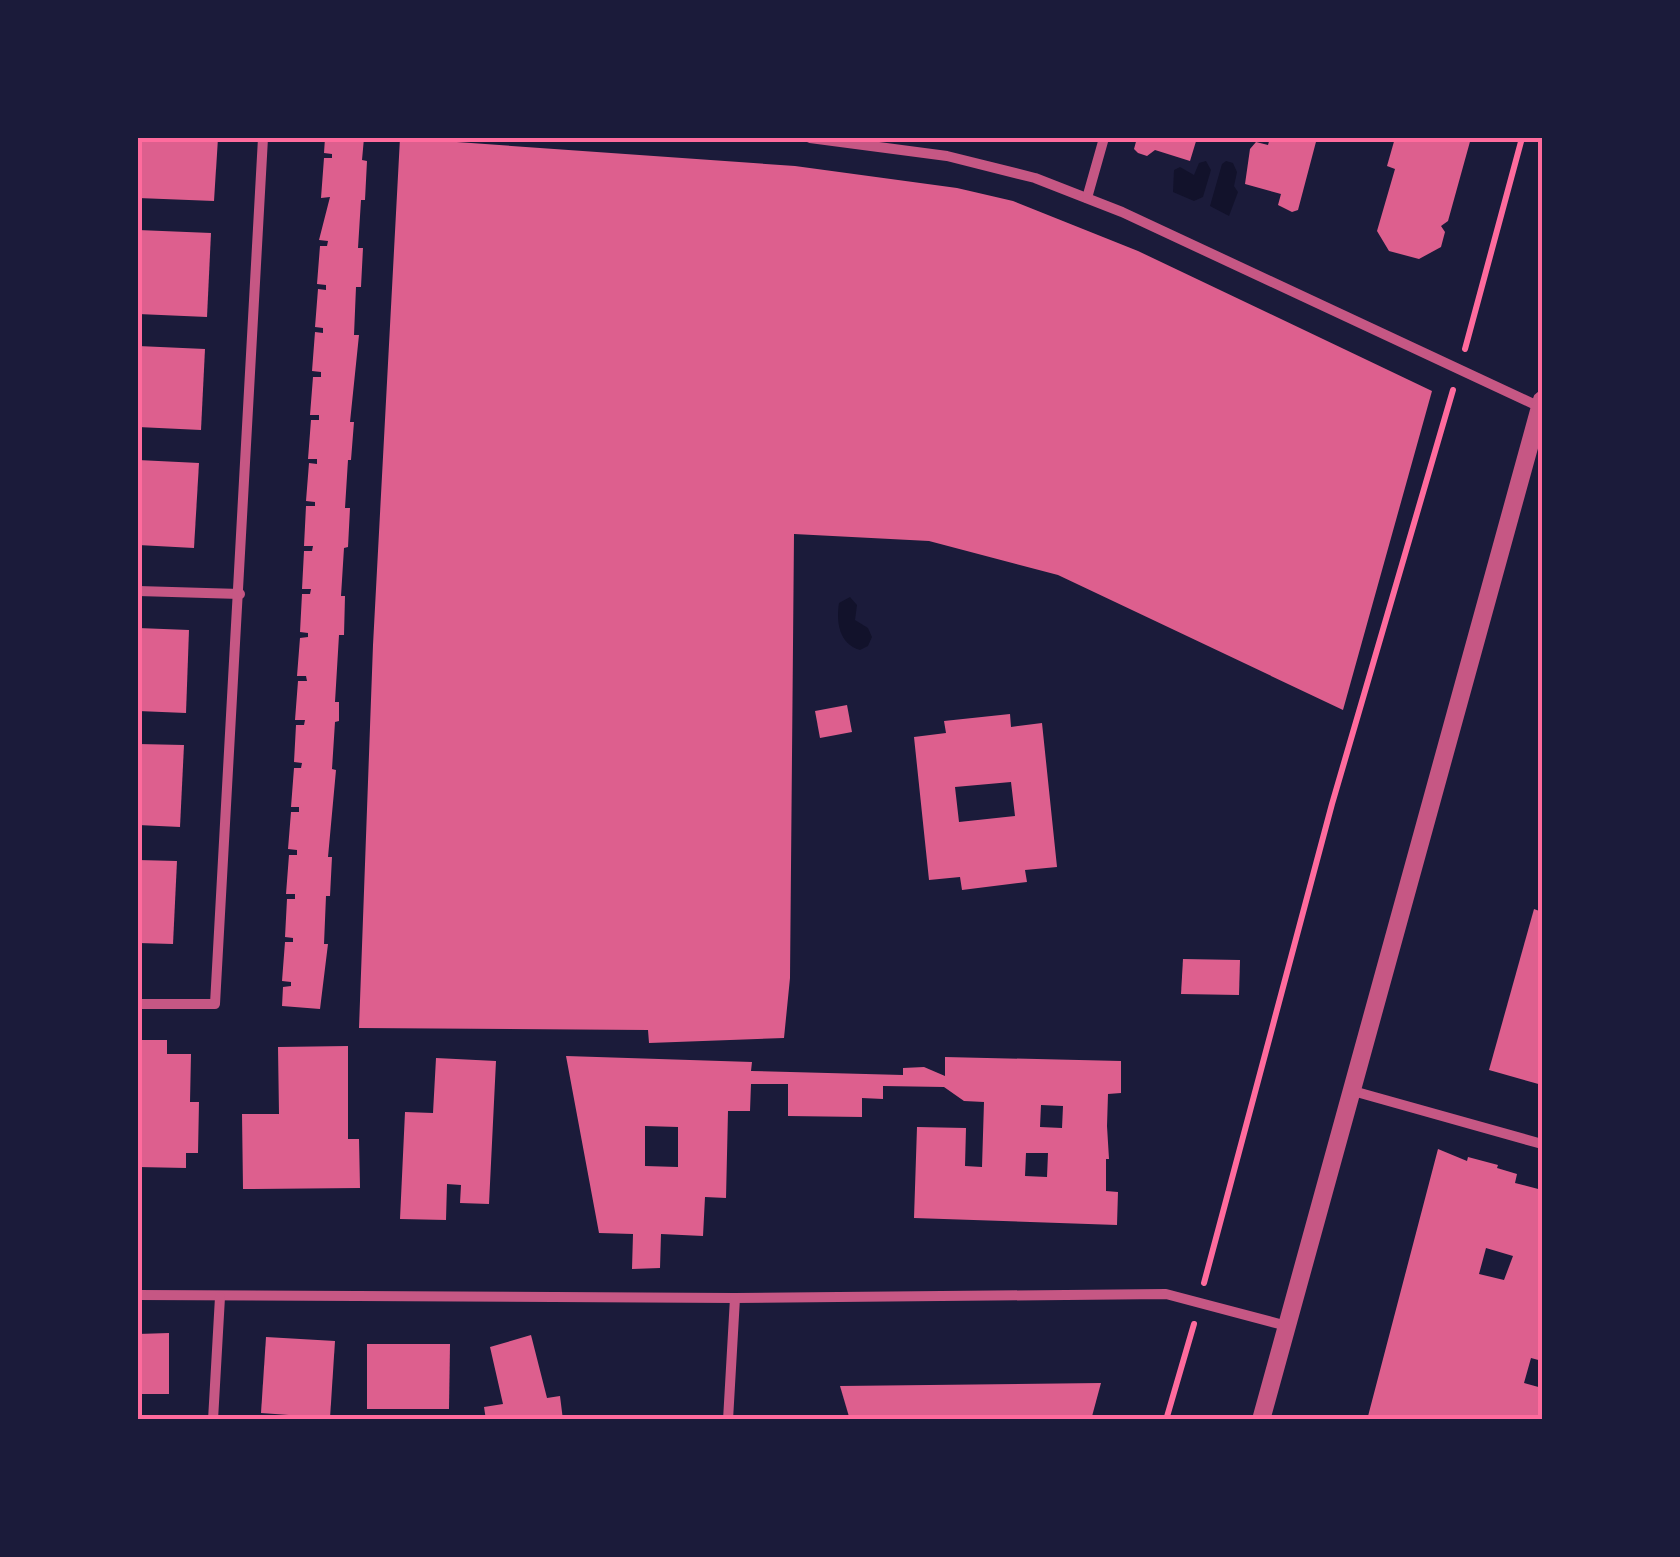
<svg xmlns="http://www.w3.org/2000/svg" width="1680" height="1557" font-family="Jost,sans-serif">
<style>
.water{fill:#12122b}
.building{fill:#dd5f8e;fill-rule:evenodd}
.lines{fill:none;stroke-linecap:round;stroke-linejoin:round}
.path{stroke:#ff6b9d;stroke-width:6}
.minor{stroke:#c65784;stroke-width:10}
.tertiary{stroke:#c65784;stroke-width:18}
.neatline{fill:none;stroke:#ff6b9d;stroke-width:4}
</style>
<rect width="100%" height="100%" fill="#1b1b3a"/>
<!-- water -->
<g class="water">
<path d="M1206,161L1211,170L1203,197L1194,201L1173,192L1174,170L1180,167L1194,175L1199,163Z"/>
<path d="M1226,161L1233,163L1237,172L1234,186L1238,192L1229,216L1210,206L1222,164Z"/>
<path d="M850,597L857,605L855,620L868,628L872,637L868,646L860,650C839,644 836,622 839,603Z"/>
</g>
<!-- building -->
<g class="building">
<path d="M138,138H218L214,201L138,198Z"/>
<path d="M325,138H364L362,160L367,161L365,200H361L358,248H363L361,287H356L354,335H359L350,422H354L351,460H348L345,508H350L348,547L344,548L341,596H345L344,635H339L335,702H339V721L335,722L332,769L336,770L328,857H332L330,896H326L324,944H328L320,1009L282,1006L283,987L291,986V982L282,981L285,942H293V938L285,937L287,899H295V894H286L289,855H297V850L288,849L291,812H299V807H291L294,768H301L302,763L294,762L296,725H304L305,720H295L298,681H307L306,676H297L300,638L308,637V633L300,632L302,594H310L311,589H302L304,551H312L313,546H304L306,506H315V502L306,501L309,463L317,464V459H308L311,420H319V415H310L313,377H321V372L312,371L315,332L323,333V328L315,327L318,289L326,290V285L317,284L320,246H327L328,241L319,240L330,197L321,198L324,158H332V154L324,153Z"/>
<path d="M400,138L795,166L957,188L1013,201L1138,251L1432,391L1343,710L1058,575L929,541L794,534L790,978L784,1038L649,1043L648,1030L359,1028L373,645Z"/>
<path d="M1137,138H1197L1190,161L1155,150L1147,156L1138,153L1134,149Z"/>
<path d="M1270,138H1317L1298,210L1292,212L1278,205L1281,194L1245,184L1250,149L1256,142L1268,145Z"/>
<path d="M1395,138H1471L1448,221L1441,226L1445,232L1441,247L1419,259L1389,251L1377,231L1395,169L1387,166Z"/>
<path d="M138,230L211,233L207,317L138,314Z"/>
<path d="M138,346L205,349L201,430L138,427Z"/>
<path d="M138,460L199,463L194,548L138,545Z"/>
<path d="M138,628L189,630L186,713L138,711Z"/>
<path d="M847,705L852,732L820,738L815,711Z"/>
<path d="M1010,714L1011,727L1042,723L1057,867L1025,870L1027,882L962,890L960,877L929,880L914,737L946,733L944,721ZM1011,782L1015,816L959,822L955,787Z"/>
<path d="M138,744L184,745L180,827L138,825Z"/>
<path d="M138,860L177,861L173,944L138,943Z"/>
<path d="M1534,909L1542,912V1085L1489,1070Z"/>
<path d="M1183,959L1240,960L1239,995L1181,994Z"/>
<path d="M138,1040H167V1054H191L190,1102H199L198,1153H186V1168L138,1167Z"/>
<path d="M348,1046V1139H359L360,1188L243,1189L242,1114H279L278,1047Z"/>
<path d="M566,1056L752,1062L751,1071L903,1075V1068L924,1067L945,1076V1057L1121,1061V1093L1108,1094L1107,1126L1109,1159H1106V1191L1118,1192L1117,1225L914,1218L917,1127L966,1128L965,1166L982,1167L984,1102L964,1101L944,1087L883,1086V1099L862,1098V1117L788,1116V1084H751L750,1111H728L726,1198L705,1197L703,1236L661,1234L660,1268L632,1269L633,1234L599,1233ZM1041,1105L1063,1106L1062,1128L1040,1127ZM645,1126L678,1127V1167L645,1166ZM1026,1153H1048L1047,1177L1025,1176Z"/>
<path d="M436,1058L496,1061L489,1204L460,1203L461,1185L447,1184L446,1220L400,1219L405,1112L433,1113Z"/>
<path d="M1438,1149L1467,1161L1468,1157L1498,1165L1497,1168L1517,1174L1515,1183L1542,1190V1361L1531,1358L1524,1383L1542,1388V1420H1367ZM1486,1248L1513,1256L1504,1280L1479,1274Z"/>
<path d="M169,1333V1394H138V1334Z"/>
<path d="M531,1335L547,1398L560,1396L563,1420H486L484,1407L503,1404L490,1347Z"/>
<path d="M266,1337L335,1341L330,1418L261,1413Z"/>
<path d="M367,1344H450L449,1409H367Z"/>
<path d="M1101,1383L1091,1420H850L840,1386Z"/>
</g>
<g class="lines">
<!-- path -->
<g class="path">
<path d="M1465,349L1522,138"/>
<path d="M1204,1283L1332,804L1453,390"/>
<path d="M1166,1420L1194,1324"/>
</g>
<!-- minor -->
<g class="minor">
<path d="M810,138L947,156L1035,178L1122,212L1540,407"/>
<path d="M1087,198L1104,138"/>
<path d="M138,591L240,594"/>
<path d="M138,1004H215L263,138"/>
<path d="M1353,1091L1542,1144"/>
<path d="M138,1295L735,1298L1166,1294L1287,1326"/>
<path d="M213,1420L220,1297"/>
<path d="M728,1420L735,1298"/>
</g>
<!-- tertiary -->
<path class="tertiary" d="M1261,1420L1542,400"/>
</g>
<!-- border -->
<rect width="1680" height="1557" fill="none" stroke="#1b1b3a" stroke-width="280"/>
<rect x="140" y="140" width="1400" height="1277" class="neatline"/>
</svg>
